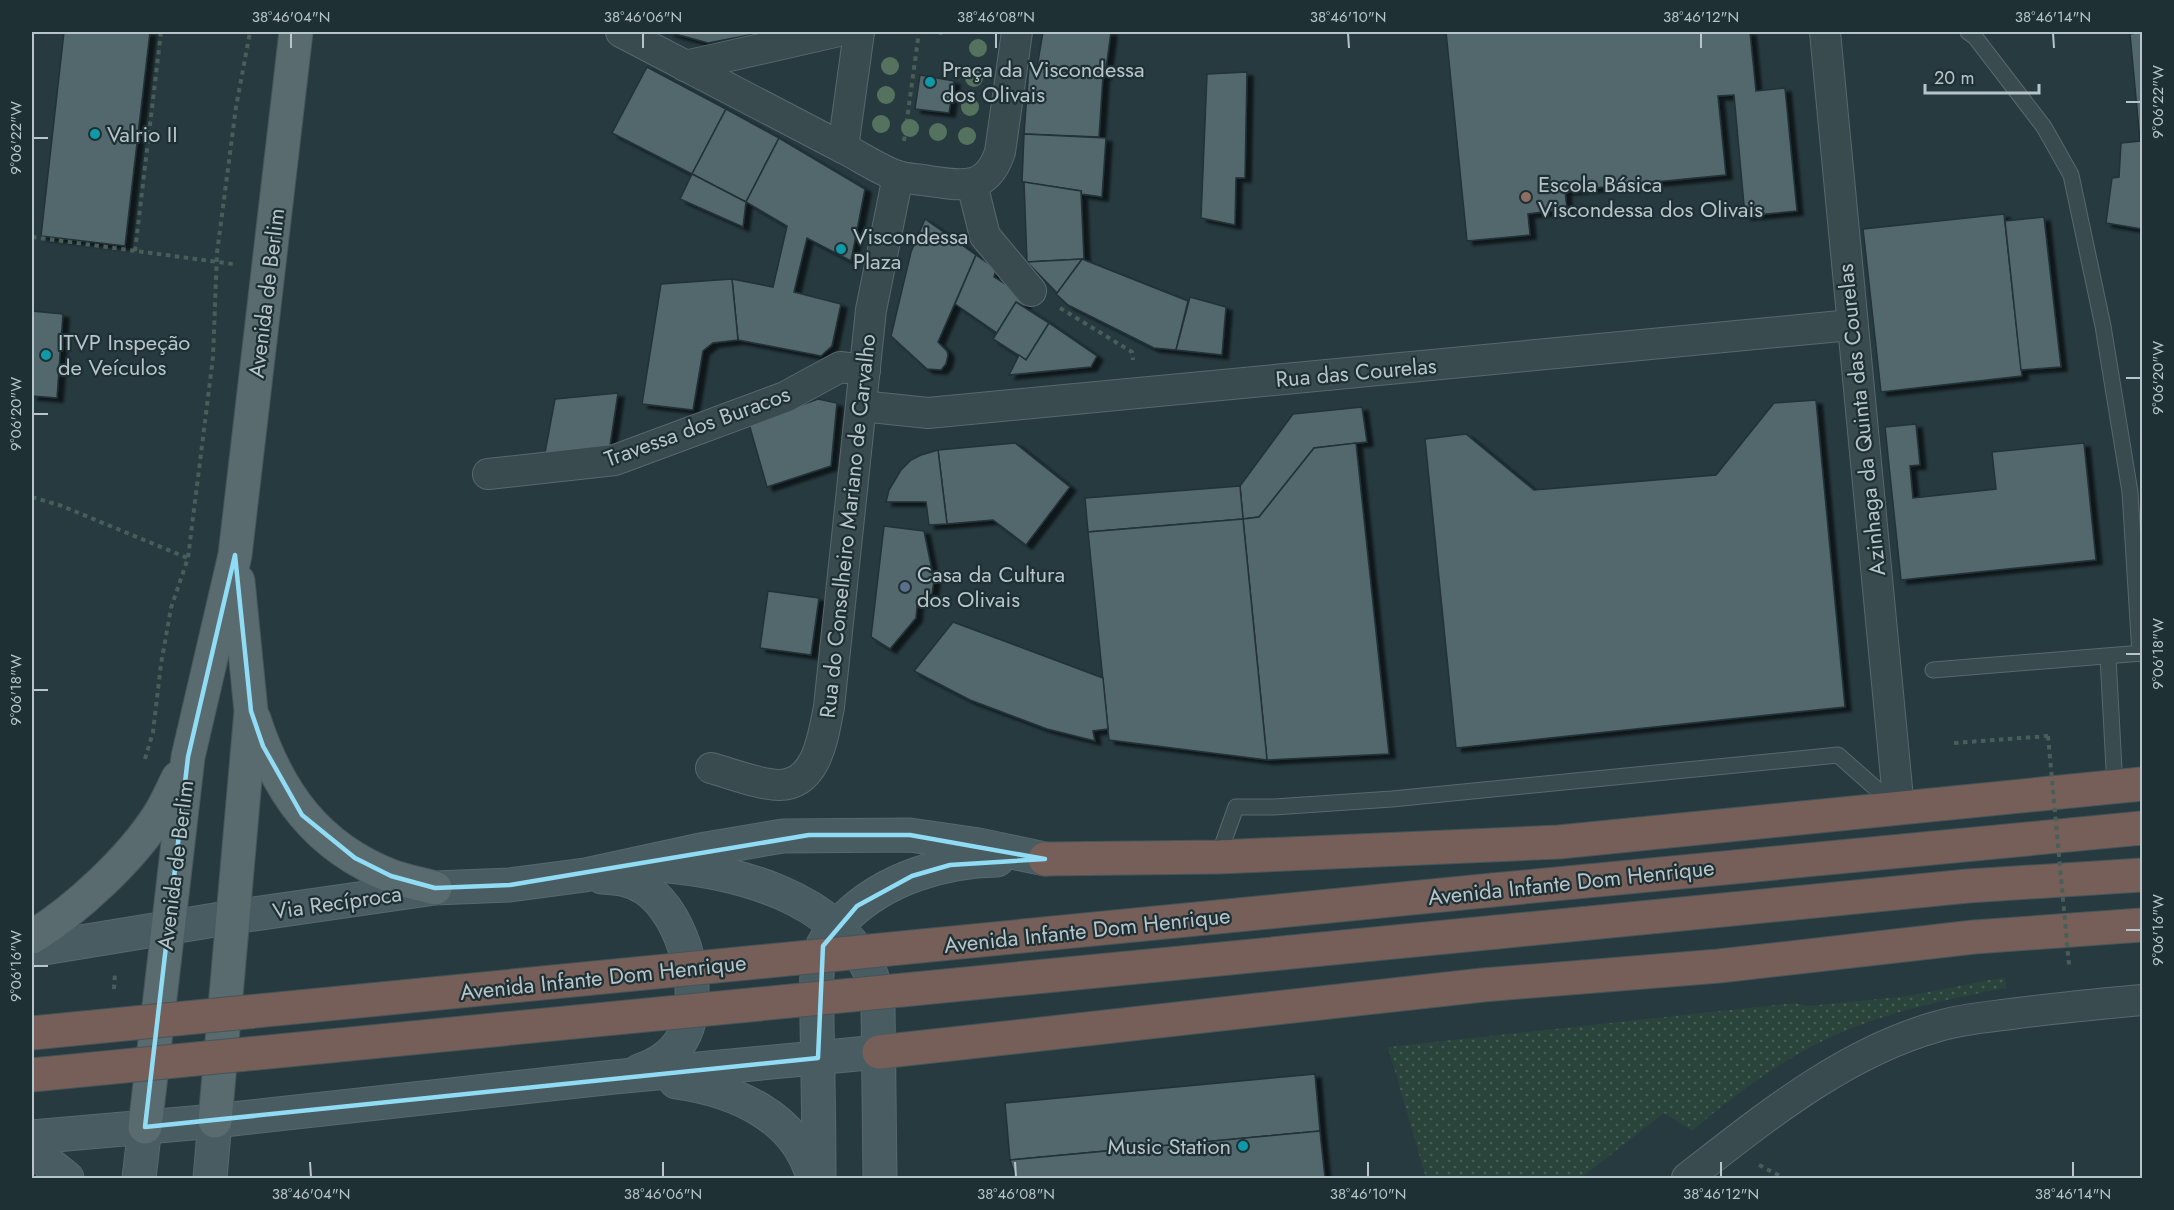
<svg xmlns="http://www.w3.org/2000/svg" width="2174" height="1210" font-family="Jost,sans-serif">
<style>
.grass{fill:url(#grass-dots)}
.building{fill:#52676c;stroke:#213237;stroke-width:1.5;filter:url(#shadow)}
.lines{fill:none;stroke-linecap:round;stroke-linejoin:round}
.lane-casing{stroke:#58686d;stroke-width:17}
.street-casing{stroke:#58686d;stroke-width:32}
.secondary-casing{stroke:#58686d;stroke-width:35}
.primary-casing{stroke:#47575c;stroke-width:35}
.highway-casing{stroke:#45555a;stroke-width:35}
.path{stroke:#485f59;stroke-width:4;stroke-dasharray:4.5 4.5;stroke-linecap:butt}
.lane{stroke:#3a4b50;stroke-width:15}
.street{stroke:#3a4b50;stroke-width:30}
.secondary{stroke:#495c62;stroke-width:33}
.primary{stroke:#596b6f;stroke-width:33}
.highway{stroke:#755f58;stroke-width:33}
.highway-bridge-casing{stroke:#45555a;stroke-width:35;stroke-linecap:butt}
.path-bridge{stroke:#485f59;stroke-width:4;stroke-dasharray:4.5 4.5;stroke-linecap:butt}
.highway-bridge{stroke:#755f58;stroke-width:33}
.tree{fill:#55725e}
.marked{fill:none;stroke:#91dcf5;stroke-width:4.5;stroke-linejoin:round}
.ticks{fill:none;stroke:#b7c5ca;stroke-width:2}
.culture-dot{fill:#0f9aa8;stroke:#1f3035;stroke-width:2}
.education-dot{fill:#8d6e63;stroke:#1f3035;stroke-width:2}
.service-dot{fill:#5c6f8a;stroke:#1f3035;stroke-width:2}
.labels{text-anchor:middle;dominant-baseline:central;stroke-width:4.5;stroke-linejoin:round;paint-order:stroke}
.poi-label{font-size:22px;fill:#b7c5ca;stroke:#1f3035;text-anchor:start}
.street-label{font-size:22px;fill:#b7c5ca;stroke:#1f3035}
.neatline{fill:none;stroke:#b7c5ca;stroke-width:2}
.ticks-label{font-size:15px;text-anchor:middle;fill:#b7c5ca}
</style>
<defs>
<pattern id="grass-dots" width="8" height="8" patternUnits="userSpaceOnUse" patternTransform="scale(1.5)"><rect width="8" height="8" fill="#2a433b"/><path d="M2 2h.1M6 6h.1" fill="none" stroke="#475d56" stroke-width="1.8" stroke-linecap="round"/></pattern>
<filter id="shadow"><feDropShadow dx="6" dy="4" stdDeviation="1.5" flood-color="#0009"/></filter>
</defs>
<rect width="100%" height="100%" fill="#263a40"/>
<!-- grass -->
<path class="grass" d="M2005,977L2006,988C1953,998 1900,1009 1850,1029C1793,1051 1738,1092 1692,1131L1664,1113L1581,1178H1426L1388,1047L1794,1003L1808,1006L1908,996Z"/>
<!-- building -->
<g class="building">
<path d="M64,32H150L125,246L41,236Z"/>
<path d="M668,32H766L708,43Z"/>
<path d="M1043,32H1111L1105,76L1037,67Z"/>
<path d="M1446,32H1750L1756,91L1785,88L1797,211L1745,216L1734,95L1718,96L1726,175L1565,191L1567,209L1528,214L1530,235L1467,241Z"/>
<path d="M2142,32V229L2106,223L2112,178L2119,177L2121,143L2140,141L2130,34Z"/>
<path d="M1029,66L1103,77L1099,137L1024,134Z"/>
<path d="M647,67L726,109L692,174L612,133Z"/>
<path d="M1247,72L1245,178H1236L1235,225L1201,218L1207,74Z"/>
<path d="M920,75L954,81L949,113L915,109Z"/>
<path d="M726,109L779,138L746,202L692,174Z"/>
<path d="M1024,134L1106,138L1102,197L1081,194V191L1022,182Z"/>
<path d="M779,138L865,189L851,261L807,238L794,292L841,304L832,346L821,356L738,340L732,279L773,287L787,226L746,202Z"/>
<path d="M692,174L746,202L743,227L680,199Z"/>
<path d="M1024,182L1081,191L1084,259L1027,262Z"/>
<path d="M2004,214L2022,376L1881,392L1863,229Z"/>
<path d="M2044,217L2061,367L2021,370L2005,221Z"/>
<path d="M925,219L976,255L938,342L947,351L948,355L946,364L941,370L927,369L891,336L911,252Z"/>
<path d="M976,255L996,269L994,277L1028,298L1023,306L1016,302L997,333L955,304Z"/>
<path d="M1082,259L1188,301L1176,350L1154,348L1068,305L1056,294Z"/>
<path d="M1082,259L1057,293L1027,262Z"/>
<path d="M732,279L738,340L713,343L703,351L693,410L642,404L661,284Z"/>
<path d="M1190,297L1226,307L1222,355L1176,350Z"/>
<path d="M1016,302L1049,323L1026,360L993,339Z"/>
<path d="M32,311L63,314L57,398L32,396Z"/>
<path d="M1049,323L1097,356L1091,367L1009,375L1019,355L1026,360Z"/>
<path d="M618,393L609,452L544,458L555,399Z"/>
<path d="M818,399L837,403L831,466L767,487L749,424Z"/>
<path d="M1816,400L1845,707L1456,748L1425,439L1466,434L1534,490L1716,475L1774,403Z"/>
<path d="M1362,407L1367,442L1314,448L1259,517L1243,519L1240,486L1293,414Z"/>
<path d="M1916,424L1920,465L1910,466L1913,498L1996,489L1992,452L2084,443L2096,560L1901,580L1885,427Z"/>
<path d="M1015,443L1070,487L1026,545L993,520L947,524L938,450Z"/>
<path d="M1356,443L1389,754L1267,760L1243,519L1259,517L1314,448Z"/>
<path d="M938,450L947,524L929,525L926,502H886L889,490L901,470L911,460L921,455Z"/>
<path d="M1240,486L1243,519L1088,532L1085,498Z"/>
<path d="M1243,519L1267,760L1109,740L1088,532Z"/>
<path d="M884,526L924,531L934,580L932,594L918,597L916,618L890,649L871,637Z"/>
<path d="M768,591L819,598L811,655L760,648Z"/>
<path d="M953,622L1103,678L1108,729L1093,731L1095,741L1047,729L970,700L914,671Z"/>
<path d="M1315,1074L1320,1131L1010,1160L1005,1103Z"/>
<path d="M1320,1131L1325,1178H1016L1010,1160Z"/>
</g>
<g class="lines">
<!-- lane casing -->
<g class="lane-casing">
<g id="lane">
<path d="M1968,32L1975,37L2044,127L2071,175L2103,326L2130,492L2140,654"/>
<path d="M2108,657L2115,787"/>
<path d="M1933,670L2142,653"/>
<path d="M1218,857L1236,807H1274L1392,799L1838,755L1897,807"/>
</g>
</g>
<!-- street casing -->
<g class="street-casing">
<g id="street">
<path d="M621,32L843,148"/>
<path d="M859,32L843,148C861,157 878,169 897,176C906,179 919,179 929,181C963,186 987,191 1000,152L1017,32"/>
<path d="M1825,32L1899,809"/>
<path d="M685,66L835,32"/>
<path d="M972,184L985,236L1031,291"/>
<path d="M861,406L928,413L1851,325"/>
<path d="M488,474L615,460L785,397L840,367L865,370"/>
<path d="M711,768C729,773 761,785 779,785C817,785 823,737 829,707L871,310L898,176"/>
<path d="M1687,1178C1763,1119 1844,1052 1939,1026C1962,1019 1987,1017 2011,1014C2055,1008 2099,1004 2142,1000"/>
</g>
</g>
<!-- secondary casing -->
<g class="secondary-casing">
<g id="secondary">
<path d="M669,866C741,873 830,897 867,966C874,978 876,992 878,1006L880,1178"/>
<path d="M602,877C618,878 632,879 646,889C685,916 706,997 682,1039C673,1055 657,1065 639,1071"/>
<path d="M32,950L233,917L435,888L510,885L585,875L700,850L783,836L910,835L979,845L1045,859"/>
<path d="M676,1082C734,1090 797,1116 813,1178"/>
<path d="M32,1137L215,1121L614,1077L879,1052"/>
<path d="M32,1153L41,1157L67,1178"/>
<path d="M139,1178L145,1127"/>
<path d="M210,1178L215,1121"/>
<path d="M819,1178C819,1126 818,1074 817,1022C817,1001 814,965 823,945C828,934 838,925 846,917C886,878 944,861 997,860"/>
</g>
</g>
<!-- primary casing -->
<g class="primary-casing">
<g id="primary">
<path d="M254,719C278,793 317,847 391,876C405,881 421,884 435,888"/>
<path d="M32,937C76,910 131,859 159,815C166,804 172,790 178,778"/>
<path d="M215,1121L251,711L238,581"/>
<path d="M145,1127L188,757L235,555L296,32"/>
</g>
</g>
<!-- highway casing -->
<g class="highway-casing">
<g id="highway">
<path d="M1045,859L1218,857L1559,842L2142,784"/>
<path d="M1493,890L2142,828"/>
<path d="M1497,932L1968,886L2142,875"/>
<path d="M879,1052L1483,985L1719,966L1974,937L2142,925"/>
</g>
</g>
<!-- path -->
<g class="path">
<path d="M938,32L941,33L948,32"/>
<path d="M904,141L919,32"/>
<path d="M32,237L233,264"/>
<path d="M135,251L161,32"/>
<path d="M1060,308L1132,352L1133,360"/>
<path d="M32,497L62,506L190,559"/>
<path d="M1954,743L2048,736"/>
<path d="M145,759L153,732L161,664L171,608L188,558L213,357L217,253L236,107L250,32"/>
<path d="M114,989L115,972"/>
<path d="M1759,1165L1784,1178"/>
</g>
<!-- lane -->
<use href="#lane" class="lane"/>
<!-- street -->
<use href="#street" class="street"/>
<!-- secondary -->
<use href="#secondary" class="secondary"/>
<!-- primary -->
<use href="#primary" class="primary"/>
<!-- highway -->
<use href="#highway" class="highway"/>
<!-- highway-bridge casing -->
<g class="highway-bridge-casing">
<g id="highway-bridge">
<path d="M32,1033L1493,890"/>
<path d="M32,1075L1497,932"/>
</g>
</g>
<!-- path-bridge -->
<path class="path-bridge" d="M2048,736L2069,965"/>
<!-- highway-bridge -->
<use href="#highway-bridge" class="highway-bridge"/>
</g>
<!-- trees -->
<g class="tree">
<circle cx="978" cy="48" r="9"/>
<circle cx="890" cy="66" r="9"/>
<circle cx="974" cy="78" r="9"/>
<circle cx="886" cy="95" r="9"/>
<circle cx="970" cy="107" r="9"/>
<circle cx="881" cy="124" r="9"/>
<circle cx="910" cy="128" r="9"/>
<circle cx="938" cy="132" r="9"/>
<circle cx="967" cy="136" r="9"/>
</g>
<!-- marked area -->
<path class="marked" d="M235,555L251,711L263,746L302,815L355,858L391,876L435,888L510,885L809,835H910L1045,859L950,865L912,876L857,906L823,946L818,1058L145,1127L188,757Z"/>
<!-- ticks -->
<path class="ticks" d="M291,33V48M643,33V48M996,33V48M1348,33L1349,48M1701,33V48M2053,33L2054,48M2126,102H2141M33,138H48M2126,378H2141M33,414H48M2126,654H2141M33,690H48M2126,930H2141M33,966H48M310,1162L311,1177M663,1162V1177M1015,1162L1016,1177M1368,1162V1177M1721,1162V1177M2073,1162V1177"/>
<!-- markers -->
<g class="culture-dot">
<circle cx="930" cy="82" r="6"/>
<circle cx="95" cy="134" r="6"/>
<circle cx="841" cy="249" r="6"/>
<circle cx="46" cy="355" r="6"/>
<circle cx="1243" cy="1146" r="6"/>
</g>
<circle class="education-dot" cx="1526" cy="197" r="6"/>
<circle class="service-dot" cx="905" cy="587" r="6"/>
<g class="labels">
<!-- poi labels -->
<g class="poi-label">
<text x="942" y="69">Praça da Viscondessa<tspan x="942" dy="25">dos Olivais</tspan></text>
<text x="107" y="134">Valrio II</text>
<text x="1538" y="184">Escola Básica<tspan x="1538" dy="25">Viscondessa dos Olivais</tspan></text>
<text x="853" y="236">Viscondessa<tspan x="853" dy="25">Plaza</tspan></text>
<text x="58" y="342">ITVP Inspeção<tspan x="58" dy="25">de Veículos</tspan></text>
<text x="917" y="574">Casa da Cultura<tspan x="917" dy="25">dos Olivais</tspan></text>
<text x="1231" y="1146" text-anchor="end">Music Station</text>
</g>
<!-- street labels -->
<g class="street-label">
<text transform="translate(266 293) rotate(-83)">Avenida de Berlim</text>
<text transform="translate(1356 372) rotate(-5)">Rua das Courelas</text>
<text transform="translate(1861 420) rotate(-96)">Azinhaga da Quinta das Courelas</text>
<text transform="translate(697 426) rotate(-20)">Travessa dos Buracos</text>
<text transform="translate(847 526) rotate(-84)">Rua do Conselheiro Mariano de Carvalho</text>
<text transform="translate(175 865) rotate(-83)">Avenida de Berlim</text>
<text transform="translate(1571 882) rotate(-6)">Avenida Infante Dom Henrique</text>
<text transform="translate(337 902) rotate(-8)">Via Recíproca</text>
<text transform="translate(1087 930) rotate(-6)">Avenida Infante Dom Henrique</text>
<text transform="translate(603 977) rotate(-6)">Avenida Infante Dom Henrique</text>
</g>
</g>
<!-- border -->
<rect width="2174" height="1210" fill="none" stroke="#1f3035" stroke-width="66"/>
<!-- scale -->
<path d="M1925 84v9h114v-9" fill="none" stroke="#b7c5ca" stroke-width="3"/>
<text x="1934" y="84" font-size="18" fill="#b7c5ca" stroke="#1f3035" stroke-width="4.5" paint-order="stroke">20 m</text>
<rect x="33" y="33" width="2108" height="1144" class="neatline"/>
<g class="ticks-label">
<text x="291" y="22">38°46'04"N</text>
<text x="643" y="22">38°46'06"N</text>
<text x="996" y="22">38°46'08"N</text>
<text x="1348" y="22">38°46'10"N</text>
<text x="1701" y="22">38°46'12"N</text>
<text x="2053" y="22">38°46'14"N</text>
<text transform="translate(2158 102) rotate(-90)" y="5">9°06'22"W</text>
<text transform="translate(16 138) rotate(-90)" y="5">9°06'22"W</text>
<text transform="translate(2158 378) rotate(-90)" y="5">9°06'20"W</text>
<text transform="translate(16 414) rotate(-90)" y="5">9°06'20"W</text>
<text transform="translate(2158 654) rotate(-90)" y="5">9°06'18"W</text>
<text transform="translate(16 690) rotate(-90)" y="5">9°06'18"W</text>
<text transform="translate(2158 930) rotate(-90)" y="5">9°06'16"W</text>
<text transform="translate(16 966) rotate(-90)" y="5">9°06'16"W</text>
<text x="311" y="1199">38°46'04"N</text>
<text x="663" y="1199">38°46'06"N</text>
<text x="1016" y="1199">38°46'08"N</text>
<text x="1368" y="1199">38°46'10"N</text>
<text x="1721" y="1199">38°46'12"N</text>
<text x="2073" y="1199">38°46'14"N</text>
</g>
</svg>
